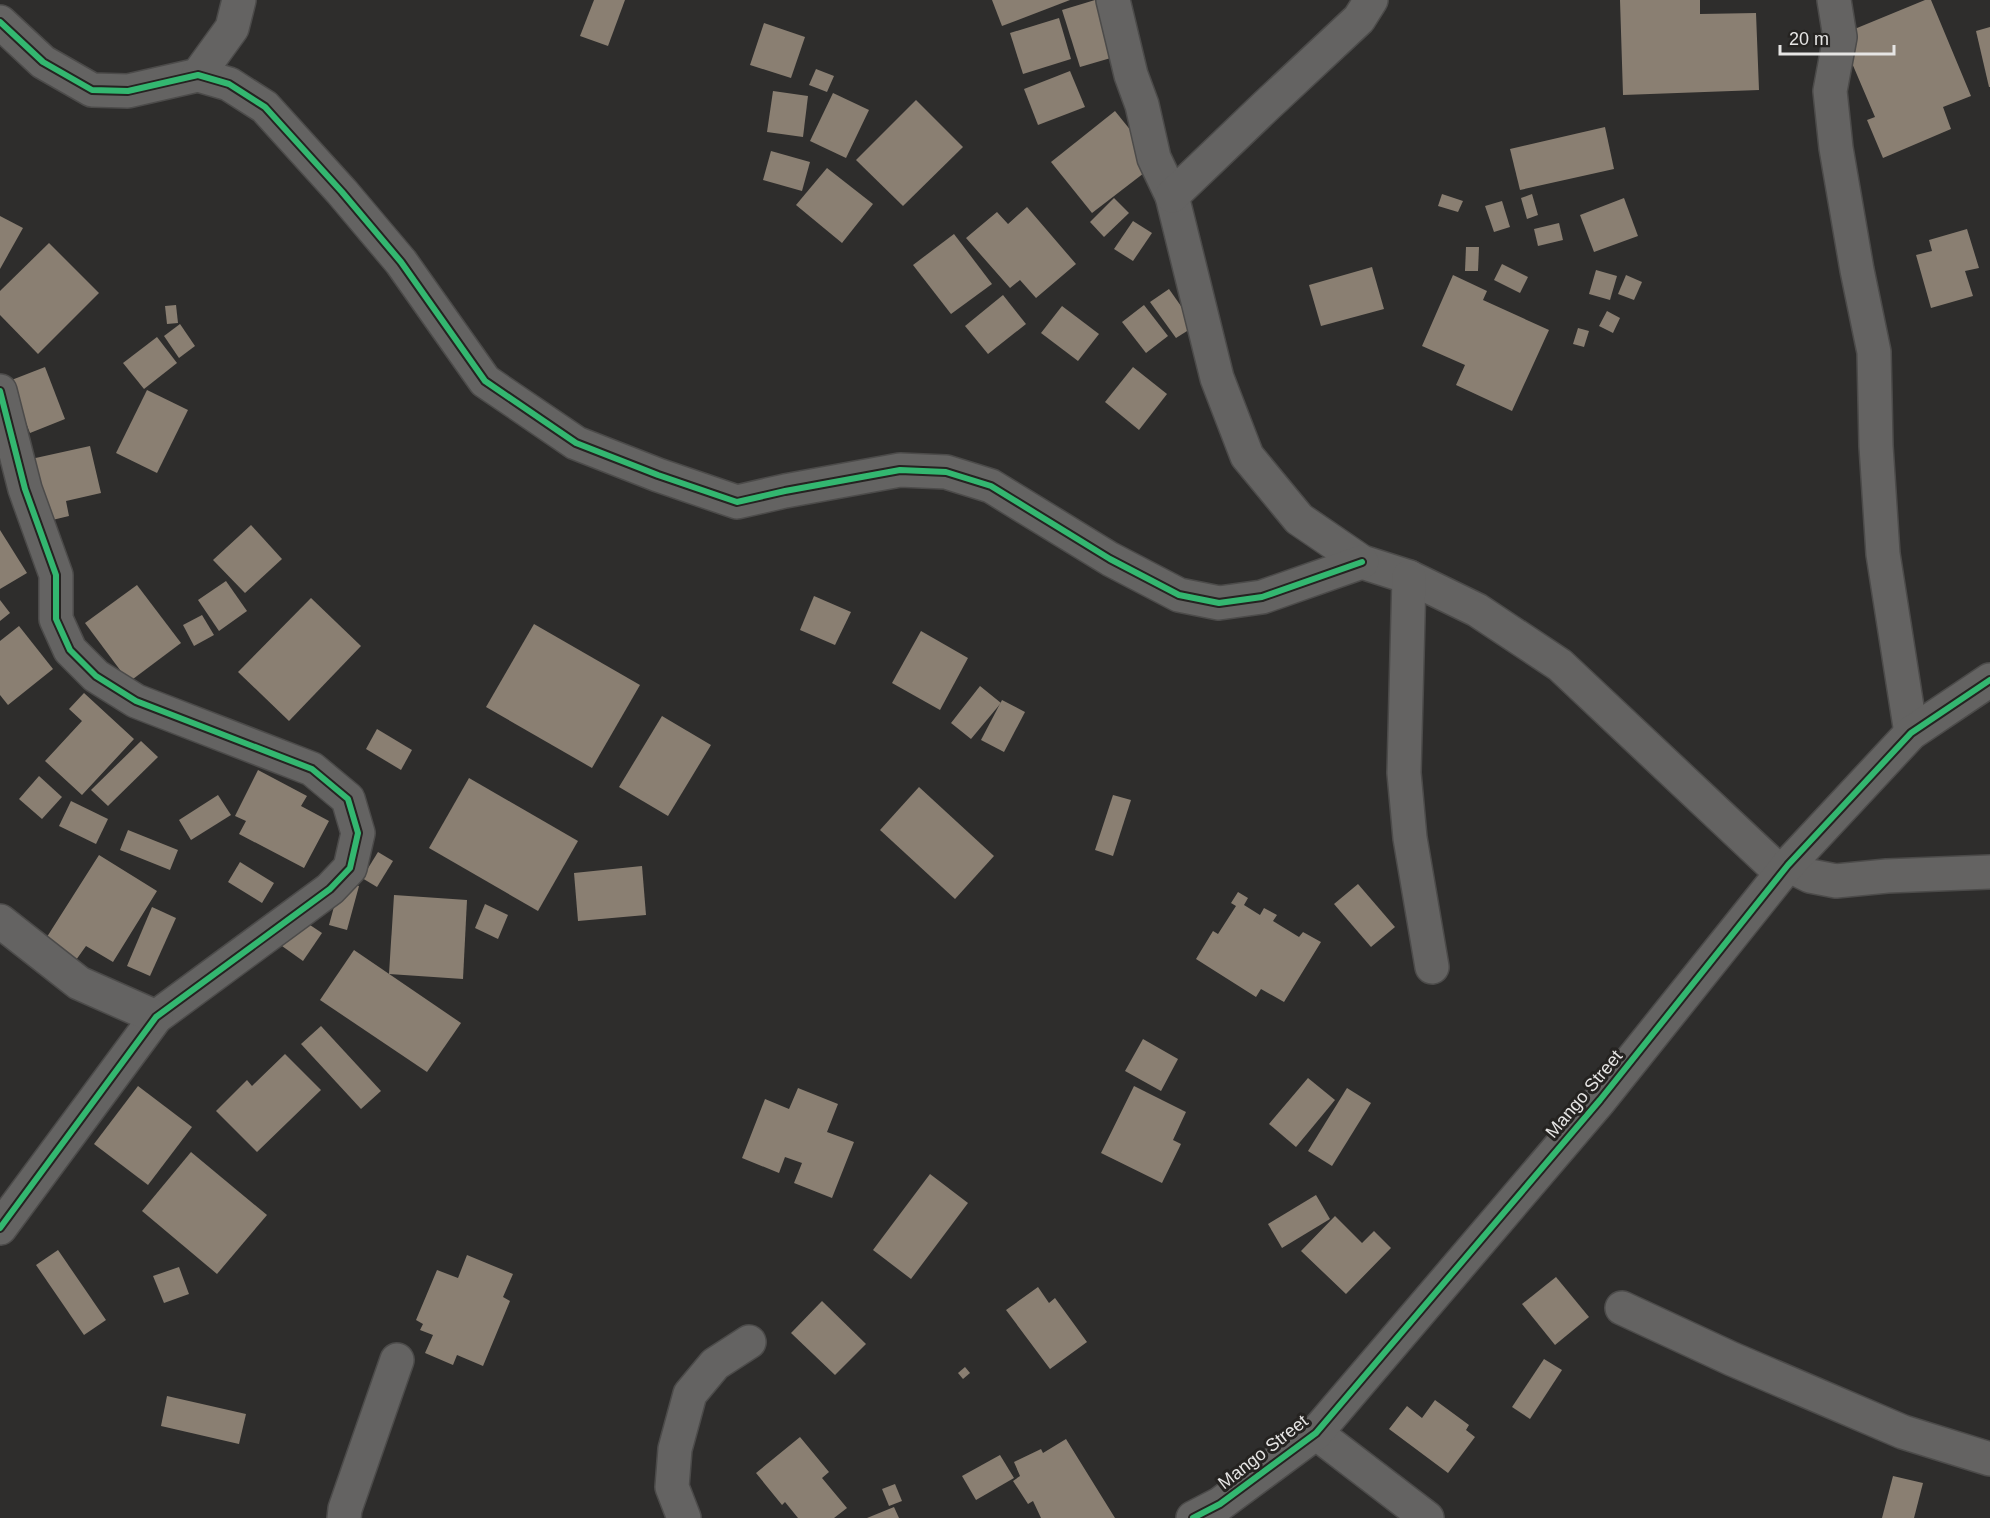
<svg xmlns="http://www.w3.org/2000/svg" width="1990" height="1518" font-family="Arial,sans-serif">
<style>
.building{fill:#8a7f72}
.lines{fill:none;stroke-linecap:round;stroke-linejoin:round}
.minor-casing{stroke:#4c4b4a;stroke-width:36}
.minor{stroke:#646362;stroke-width:33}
.cycleway-casing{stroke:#252321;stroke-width:10}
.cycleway{stroke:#33b770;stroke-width:6}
.labels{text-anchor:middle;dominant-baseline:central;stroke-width:6;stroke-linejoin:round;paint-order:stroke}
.street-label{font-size:18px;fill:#e6e5e4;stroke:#252321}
</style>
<rect width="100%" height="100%" fill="#2e2d2c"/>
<!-- building -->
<g class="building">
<path d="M594,0H625L608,46L580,36Z"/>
<path d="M992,0H1070L1002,26Z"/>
<path d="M1095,0H1122L1138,50L1080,67L1062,10Z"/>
<path d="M1620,0H1700V14L1756,13L1759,90L1623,95Z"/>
<path d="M1925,0H1931L1971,96L1943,107L1951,129L1883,158L1867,120L1875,117L1840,35Z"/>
<path d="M1059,18L1071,59L1023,74L1010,33Z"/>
<path d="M764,23L805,37L791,78L750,65Z"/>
<path d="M1990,27V87H1989L1976,31Z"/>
<path d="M816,69L834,76L827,92L809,85Z"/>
<path d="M1070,71L1085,107L1038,125L1024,89Z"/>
<path d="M773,91L808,96L803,137L767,132Z"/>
<path d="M833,93L869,110L846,158L810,141Z"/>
<path d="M916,100L963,147L903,206L856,160Z"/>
<path d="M1115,111L1157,163L1092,213L1051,162Z"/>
<path d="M1605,127L1614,169L1520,190L1510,149Z"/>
<path d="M771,151L810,162L802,191L763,180Z"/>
<path d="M827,168L873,204L842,243L796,205Z"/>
<path d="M1442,194L1463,201L1458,212L1438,206Z"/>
<path d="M1532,194L1538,215L1527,219L1521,198Z"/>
<path d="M1114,198L1129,213L1104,237L1090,222Z"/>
<path d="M1624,198L1638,236L1594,252L1580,215Z"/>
<path d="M1502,201L1510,227L1494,232L1485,206Z"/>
<path d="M1027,207L1076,264L1036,298L1020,280L1010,288L966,238L997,212L1008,224Z"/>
<path d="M0,216L23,228L0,269Z"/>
<path d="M1133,221L1152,233L1133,261L1114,249Z"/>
<path d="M1559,223L1563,240L1538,246L1534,229Z"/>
<path d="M1967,229L1979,268L1965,271L1973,296L1931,308L1916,255L1932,251L1929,240Z"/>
<path d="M954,234L992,284L951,314L913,265Z"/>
<path d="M49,243L99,293L38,354L0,315V291Z"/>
<path d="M1466,247H1479L1478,271H1465Z"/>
<path d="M1502,264L1528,277L1520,293L1494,280Z"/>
<path d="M1372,267L1384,309L1321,326L1309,285Z"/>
<path d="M1596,270L1617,276L1610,300L1589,294Z"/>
<path d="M1453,275L1487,291L1483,300L1549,330L1512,411L1456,385L1465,365L1422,346Z"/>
<path d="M1626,275L1642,282L1634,300L1618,294Z"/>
<path d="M1169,289L1195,326L1176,338L1150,302Z"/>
<path d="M1003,295L1026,324L988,354L965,326Z"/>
<path d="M176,305L178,323L167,324L165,306Z"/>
<path d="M1144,305L1168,336L1146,353L1122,322Z"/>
<path d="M1062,306L1099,334L1078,361L1041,333Z"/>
<path d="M1607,311L1620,318L1613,333L1599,326Z"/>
<path d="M180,324L195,346L179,358L164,336Z"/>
<path d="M1578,328L1589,331L1584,347L1573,344Z"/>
<path d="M157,337L177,363L144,389L123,363Z"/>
<path d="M45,367L65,419L30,433L9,381Z"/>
<path d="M1133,367L1167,394L1139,430L1105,402Z"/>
<path d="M147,390L188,410L157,473L116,453Z"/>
<path d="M90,446L101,493L66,501L69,516L44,522L31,459Z"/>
<path d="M251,525L282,559L245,593L213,560Z"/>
<path d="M0,530L27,573L0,589Z"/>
<path d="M226,581L247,611L219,631L198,600Z"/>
<path d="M137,585L181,643L129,682L85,623Z"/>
<path d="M814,596L851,612L835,645L800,630Z"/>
<path d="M311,598L361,646L289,721L238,672Z"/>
<path d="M0,600L10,613L0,621Z"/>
<path d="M202,615L214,635L194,646L183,625Z"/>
<path d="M534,624L640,685L592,768L486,707Z"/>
<path d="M19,626L53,669L8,705L0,695V641Z"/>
<path d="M921,631L968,658L940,710L892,683Z"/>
<path d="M980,686L1001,703L971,739L951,723Z"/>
<path d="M84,693L134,739L82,795L45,761L82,721L69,709Z"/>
<path d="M1002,700L1025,712L1004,752L981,740Z"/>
<path d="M662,716L711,745L668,816L619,787Z"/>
<path d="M377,729L412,750L401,770L366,749Z"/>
<path d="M141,741L158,757L108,806L91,790Z"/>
<path d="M258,770L307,796L301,806L329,821L304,868L239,834L246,821L235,816Z"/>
<path d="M39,776L62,797L42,819L19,799Z"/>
<path d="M469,778L578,841L538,911L429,848Z"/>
<path d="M919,787L994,856L955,899L880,830Z"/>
<path d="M218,795L231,815L191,840L179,820Z"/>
<path d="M1113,795L1131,800L1113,856L1095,850Z"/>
<path d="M71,801L108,819L96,844L59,826Z"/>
<path d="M128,830L178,850L170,870L120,850Z"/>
<path d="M378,852L393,861L377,887L362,878Z"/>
<path d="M99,855L157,891L113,962L86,946L76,960L45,940Z"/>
<path d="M240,862L274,883L262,903L228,882Z"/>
<path d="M642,866L646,915L578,921L574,873Z"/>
<path d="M341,881L359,886L347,930L329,925Z"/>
<path d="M1358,884L1395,927L1371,947L1334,904Z"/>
<path d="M1238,892L1248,898L1244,905L1260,915L1264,908L1277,915L1273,921L1299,937L1303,932L1321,942L1284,1002L1261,989L1256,997L1196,959L1213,931L1218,934L1236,906L1231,903Z"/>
<path d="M394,895L467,900L463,979L389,974Z"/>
<path d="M485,904L508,915L498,939L475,928Z"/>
<path d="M152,907L176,918L150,976L127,966Z"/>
<path d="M301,919L322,933L303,961L282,946Z"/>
<path d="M354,950L461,1023L427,1072L320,1000Z"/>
<path d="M321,1026L381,1091L361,1109L301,1044Z"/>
<path d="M1143,1039L1178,1059L1161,1091L1125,1071Z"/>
<path d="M285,1054L321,1090L257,1152L216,1111L247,1080L252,1086Z"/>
<path d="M1308,1078L1335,1100L1296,1147L1269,1124Z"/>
<path d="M138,1086L192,1127L148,1185L94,1144Z"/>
<path d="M1134,1086L1186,1112L1173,1140L1181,1144L1162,1183L1101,1153Z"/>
<path d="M798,1088L838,1104L827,1132L854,1142L832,1198L794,1183L802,1163L785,1157L779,1173L742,1158L765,1099L789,1109Z"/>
<path d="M1347,1088L1371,1103L1332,1166L1308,1151Z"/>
<path d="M191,1152L267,1215L217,1274L142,1211Z"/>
<path d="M930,1174L968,1203L911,1279L873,1250Z"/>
<path d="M1316,1195L1330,1219L1282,1248L1268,1224Z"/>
<path d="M1335,1216L1362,1243L1374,1231L1391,1248L1346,1294L1301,1251Z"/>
<path d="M58,1250L106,1320L84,1335L36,1265Z"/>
<path d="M467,1255L513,1274L503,1297L510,1301L483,1366L457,1355L453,1365L425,1353L433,1335L420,1330L423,1324L416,1320L437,1270L458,1278Z"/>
<path d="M179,1267L189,1294L164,1303L153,1276Z"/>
<path d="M1556,1277L1589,1317L1555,1345L1522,1304Z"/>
<path d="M1038,1287L1049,1303L1055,1298L1087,1342L1050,1369L1006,1310Z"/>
<path d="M822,1301L866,1344L835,1375L791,1333Z"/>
<path d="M1544,1359L1562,1370L1530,1419L1512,1407Z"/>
<path d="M965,1367L970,1373L963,1379L958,1373Z"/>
<path d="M167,1396L246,1414L239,1444L161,1426Z"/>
<path d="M1435,1400L1469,1425L1466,1430L1475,1437L1448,1473L1389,1429L1407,1406L1422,1418Z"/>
<path d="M800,1437L829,1472L822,1478L847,1508L834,1518H798L785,1502L782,1505L756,1473Z"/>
<path d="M1066,1439L1115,1518H1041L1033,1501L1028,1504L1013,1481L1020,1476L1014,1462L1041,1449L1043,1453Z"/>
<path d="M1000,1455L1014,1478L976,1500L962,1476Z"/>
<path d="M1893,1476L1923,1483L1914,1518H1882Z"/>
<path d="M895,1484L902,1501L889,1506L882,1489Z"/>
<path d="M894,1507L899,1518H867Z"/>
</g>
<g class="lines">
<!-- minor casing -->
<g class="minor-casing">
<g id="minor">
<path d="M1113,0L1131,75L1142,105L1154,158L1172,196L1217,378L1247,456L1299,519L1362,562L1409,577L1477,610L1560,665L1781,873"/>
<path d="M1834,0L1840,37L1830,91L1836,148L1857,270L1874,352L1876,446L1883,554L1911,733"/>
<path d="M0,22L43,62L92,90L128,91L198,75L229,84L265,107L342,192L401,262L485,381L576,443L658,475L737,502L785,491L900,470L946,472L991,486L1110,559L1179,595L1219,603L1262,597L1362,562"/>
<path d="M198,75L232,28L239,0"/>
<path d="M1172,196L1266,106L1359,19L1371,0"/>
<path d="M0,391L25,489L56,575V619L70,650L96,676L136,701L312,769L348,799L358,833L350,868L330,889L156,1017L0,1228"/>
<path d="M1409,577L1404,773L1410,838L1432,967"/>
<path d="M1788,865L1810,876L1836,881L1887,876L1990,872"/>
<path d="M0,921L79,983L156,1017"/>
<path d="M1622,1308L1732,1359L1903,1432L1990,1459"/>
<path d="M1316,1433L1427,1518"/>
<path d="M344,1518L345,1509L397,1360"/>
<path d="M684,1518L672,1487L675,1449L690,1394L715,1364L749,1342"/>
<path d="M1193,1518L1220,1504L1316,1433L1600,1100L1788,865L1911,733L1990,680"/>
</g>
</g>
<!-- minor -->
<use href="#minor" class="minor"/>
<!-- cycleway casing -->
<g class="cycleway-casing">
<g id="cycleway">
<path d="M0,22L43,62L92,90L128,91L198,75L229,84L265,107L342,192L401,262L485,381L576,443L658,475L737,502L785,491L900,470L946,472L991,486L1110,559L1179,595L1219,603L1262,597L1362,562"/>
<path d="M0,391L25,489L56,575V619L70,650L96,676L136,701L312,769L348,799L358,833L350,868L330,889L156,1017L0,1228"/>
<path d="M1193,1518L1220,1504L1316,1433L1600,1100L1788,865L1911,733L1990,680"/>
</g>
</g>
<!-- cycleway -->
<use href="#cycleway" class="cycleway"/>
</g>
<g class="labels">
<!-- street labels -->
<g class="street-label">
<text transform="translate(1584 1094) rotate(-50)">Mango Street</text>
<text transform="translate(1263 1452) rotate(-38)">Mango Street</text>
</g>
</g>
<!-- scale -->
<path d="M1780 45v9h114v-9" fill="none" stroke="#e6e5e4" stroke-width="3"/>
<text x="1789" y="45" font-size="18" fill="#e6e5e4" stroke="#252321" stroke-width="4.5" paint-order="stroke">20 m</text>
</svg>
